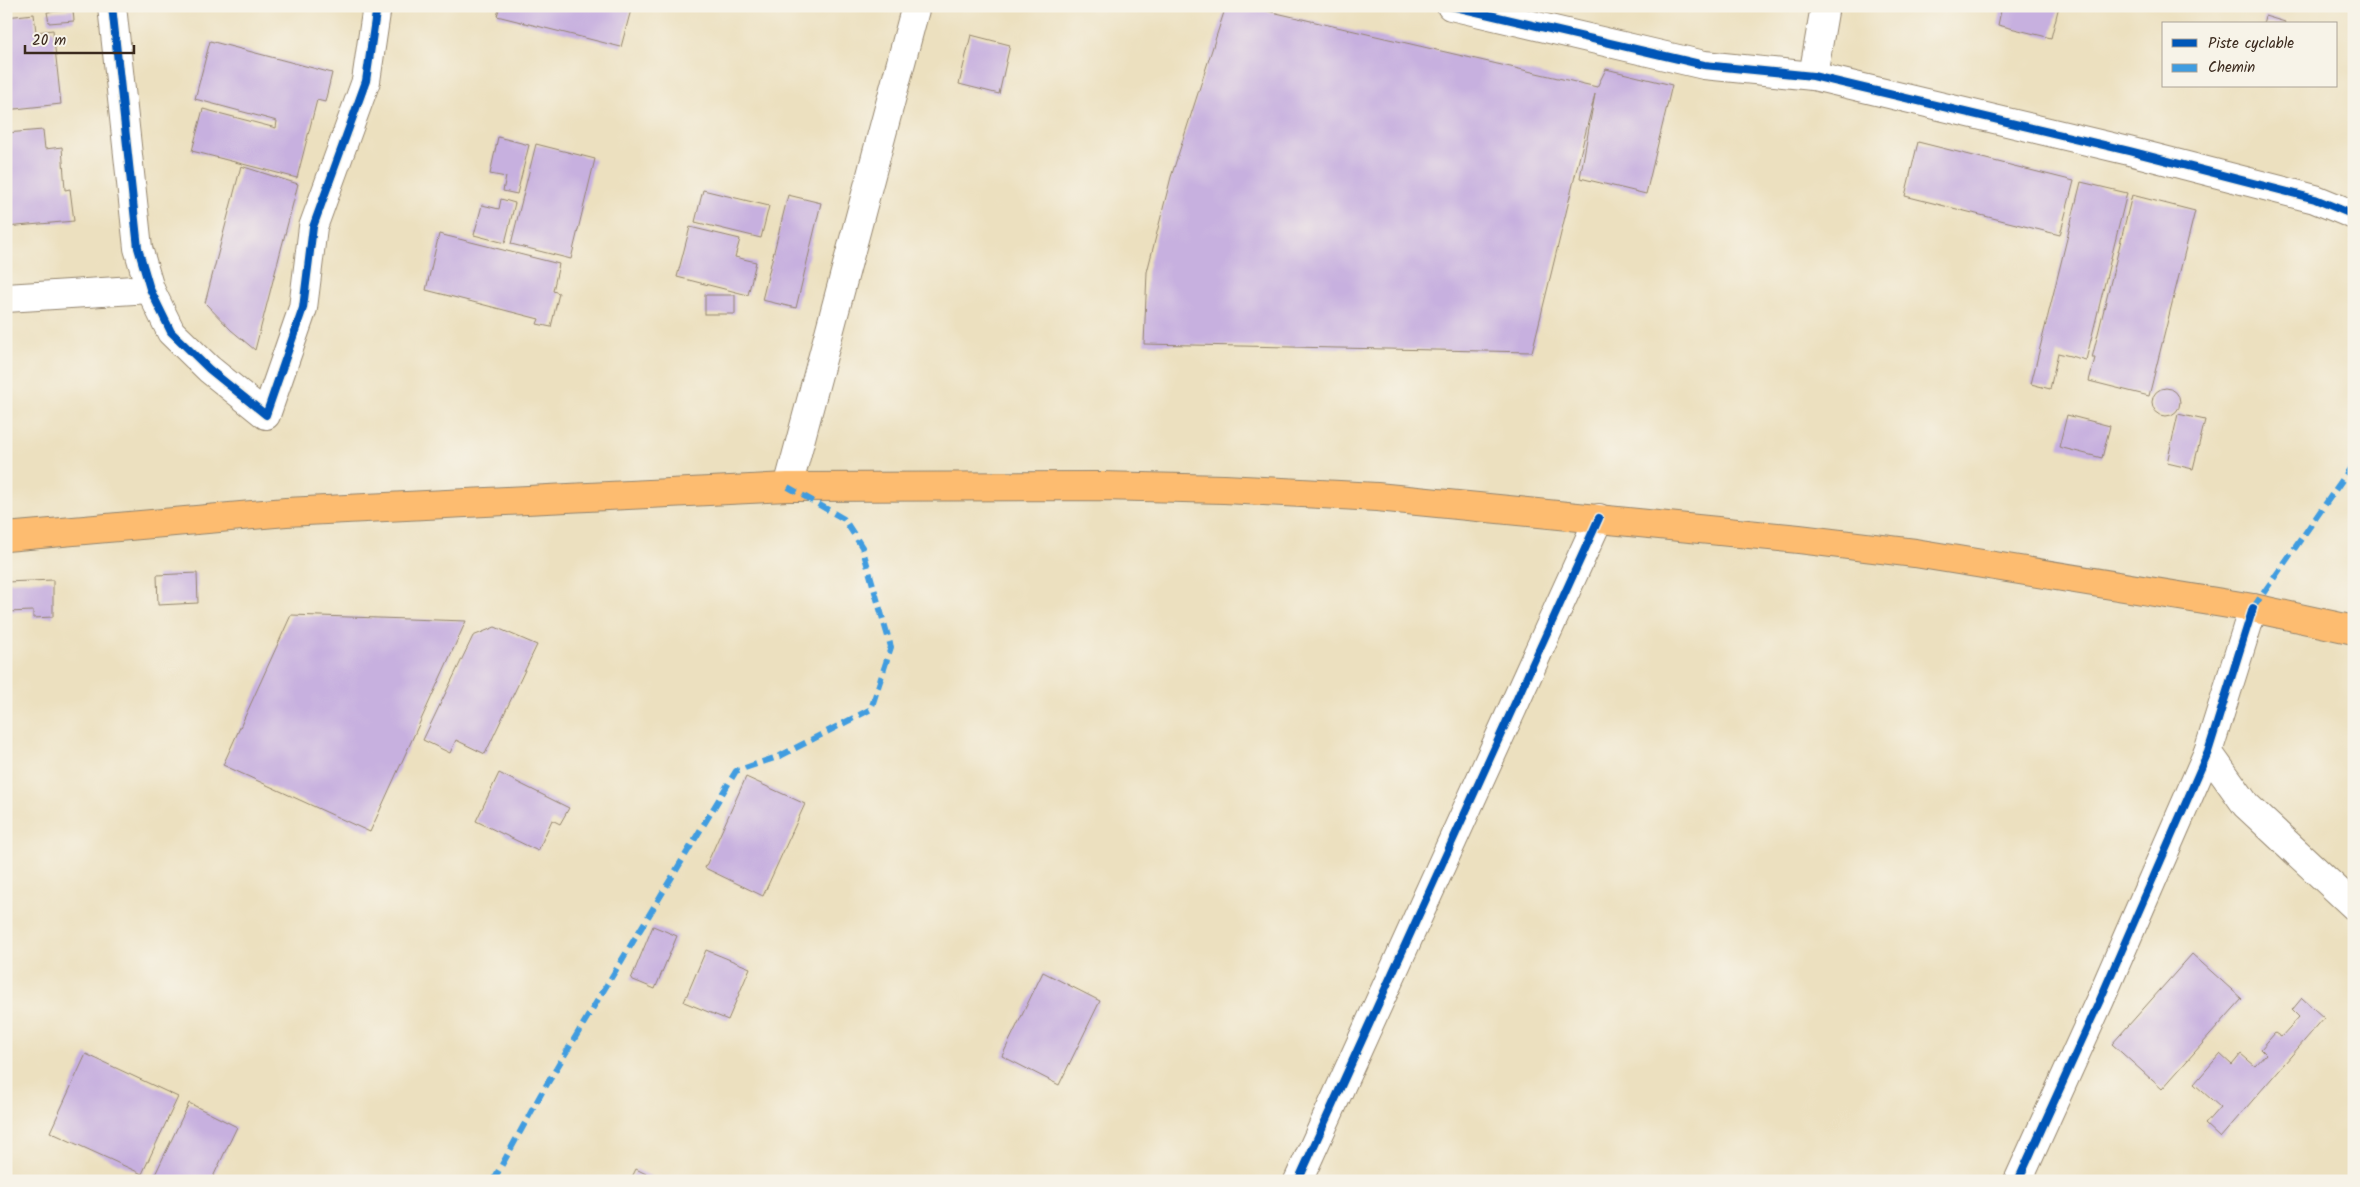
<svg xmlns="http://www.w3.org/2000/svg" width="2360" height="1187" font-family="Kalam,sans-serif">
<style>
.building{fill:#c7b0df}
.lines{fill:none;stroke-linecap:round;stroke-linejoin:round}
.minor-casing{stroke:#94856e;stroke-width:30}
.major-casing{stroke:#94856e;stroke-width:30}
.minor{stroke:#fff;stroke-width:28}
.major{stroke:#fdbc6f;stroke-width:28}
.quiet{stroke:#3f9ce0;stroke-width:6;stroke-dasharray:12 6;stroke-linecap:butt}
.cycleway-casing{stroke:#f7f3e8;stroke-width:11}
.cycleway{stroke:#0057b8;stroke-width:8}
</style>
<rect width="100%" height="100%" fill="#f7f3e8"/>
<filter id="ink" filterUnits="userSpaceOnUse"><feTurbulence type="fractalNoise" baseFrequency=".02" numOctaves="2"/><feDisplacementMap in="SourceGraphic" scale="10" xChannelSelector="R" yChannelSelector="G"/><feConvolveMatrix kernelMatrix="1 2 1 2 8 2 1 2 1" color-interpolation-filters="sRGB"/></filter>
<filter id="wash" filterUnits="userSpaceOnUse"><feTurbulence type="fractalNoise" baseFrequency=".0096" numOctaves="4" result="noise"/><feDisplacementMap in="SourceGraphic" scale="20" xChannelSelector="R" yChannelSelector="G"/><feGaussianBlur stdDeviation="1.12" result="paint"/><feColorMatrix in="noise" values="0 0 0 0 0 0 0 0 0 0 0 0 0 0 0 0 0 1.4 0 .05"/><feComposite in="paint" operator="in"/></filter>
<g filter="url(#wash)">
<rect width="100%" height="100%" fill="#ece0bf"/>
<g id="blocks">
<!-- building -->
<g class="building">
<path d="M500,6H632L621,47L497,16Z"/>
<path d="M1226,6H1246L1597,87L1606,69L1672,85L1646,194L1580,178L1595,94L1532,352L1144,344L1147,272L1171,177Z"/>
<path d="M2002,6H2059L2051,38L1998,25Z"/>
<path d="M73,10L74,21L49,23L47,12Z"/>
<path d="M34,14L36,32L53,30L61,104L6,110V17Z"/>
<path d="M2265,16L2285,22L2284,24H2263Z"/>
<path d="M971,35L1010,45L999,94L959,84Z"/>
<path d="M210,41L332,73L325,102L317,100L297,178L192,151L203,109L276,128L277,121L195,99Z"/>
<path d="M43,130L45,149L62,147L65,190L70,189L74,221L6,227V133Z"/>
<path d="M498,137L529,145L517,194L503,191L506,177L490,174Z"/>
<path d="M1918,142L2074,181L2060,235L1905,196Z"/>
<path d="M536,144L595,159L571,259L511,244Z"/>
<path d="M241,166L298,184L255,350L231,330L205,303Z"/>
<path d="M2081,182L2127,193L2086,360L2058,353L2050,389L2031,384Z"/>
<path d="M703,190L769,206L761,238L695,222Z"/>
<path d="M788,195L821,203L796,308L762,300Z"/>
<path d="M2132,195L2195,211L2149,396L2089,381L2095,358H2092Z"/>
<path d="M501,199L515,203L505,243L474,235L482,205L499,209Z"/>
<path d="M690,227L740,239L735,257L756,262L748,295L677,277Z"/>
<path d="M439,234L559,264L553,291L559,293L551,327L537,324L539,319L426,290Z"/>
<rect x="705" y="295" width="30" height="19"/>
<circle cx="2166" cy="402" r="14"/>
<path d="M2178,414L2205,420L2193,469L2167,463Z"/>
<path d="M2067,415L2110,426L2102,458L2059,447Z"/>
<path d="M197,573L198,603L158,605L157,575Z"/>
<path d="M53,580V617L33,618V611L6,612V582Z"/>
<path d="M291,615L466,621L370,832L223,765Z"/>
<path d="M495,627L537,645L485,754L456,740L450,753L423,740L473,636Z"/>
<path d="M499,773L569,808L560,824L552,820L538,851L476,821Z"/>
<path d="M746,777L805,804L763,896L705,868Z"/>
<path d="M653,926L677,936L655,989L631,979Z"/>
<path d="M706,950L750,968L728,1020L684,1002Z"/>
<path d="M2192,954L2242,999L2162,1089L2112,1044Z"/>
<path d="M1043,972L1100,1001L1059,1085L1002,1056Z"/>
<path d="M2302,998L2324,1018L2220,1138L2205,1124L2220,1107L2194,1084L2220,1054L2232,1065L2241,1054L2255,1066L2266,1054L2261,1049L2275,1033L2281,1037L2299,1017L2292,1010Z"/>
<path d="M86,1054L178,1097L142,1174L50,1132Z"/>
<path d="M189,1103L237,1127L211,1181H152Z"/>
<path d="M636,1169L652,1177L651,1181H630Z"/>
</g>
</g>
</g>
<g filter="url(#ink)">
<use href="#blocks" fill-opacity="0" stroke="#94856e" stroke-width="1"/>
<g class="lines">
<!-- minor casing -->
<g class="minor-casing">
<g id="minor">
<path d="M112,6L138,248L150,289L171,332L209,369L266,415L303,308L313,227L366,81L377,6"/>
<path d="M1451,6L1704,65L1813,76L2129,151L2315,199L2354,215"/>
<path d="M1813,76L1825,6"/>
<path d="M6,298L150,289"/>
<path d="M788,487L916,6"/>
<path d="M2208,752L2246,805L2354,906"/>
<path d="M1298,1181L1599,518"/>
<path d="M2018,1181L2100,1000L2208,752L2253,608"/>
</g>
</g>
<!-- major casing -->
<g class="major-casing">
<path id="major" d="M6,537L286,512L788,487L1101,486L1224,489L1377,497L1799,539L1915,553L2253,608L2354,630"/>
</g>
<!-- minor -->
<use href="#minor" class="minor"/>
<!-- major -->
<use href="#major" class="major"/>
<!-- quiet -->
<g class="quiet">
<path d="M2253,608L2354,463"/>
<path d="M493,1181L541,1094L736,771L780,756L871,709L891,647L862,547L844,519L788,487"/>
</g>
<!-- cycleway casing -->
<g class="cycleway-casing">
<g id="cycleway">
<path d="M112,6L138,248L150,289L171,332L209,369L266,415L303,308L313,227L366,81L377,6"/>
<path d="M1451,6L1704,65L1813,76L2129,151L2315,199L2354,215"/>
<path d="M1298,1181L1599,518"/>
<path d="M2018,1181L2100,1000L2208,752L2253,608"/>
</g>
</g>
<!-- cycleway -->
<use href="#cycleway" class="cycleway"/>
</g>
</g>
<!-- margin -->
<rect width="2360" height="1187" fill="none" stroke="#f7f3e8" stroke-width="25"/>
<!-- legend -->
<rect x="2162" y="22" width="175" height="65" fill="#f7f3e8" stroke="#aca397"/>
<rect x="2172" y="39" width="25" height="8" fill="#0057b8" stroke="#aca397"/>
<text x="2208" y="48" font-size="15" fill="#3b2a1e">Piste cyclable</text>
<rect x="2172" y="64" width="25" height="8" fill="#3f9ce0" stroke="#aca397"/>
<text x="2208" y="72" font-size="15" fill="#3b2a1e">Chemin</text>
<!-- scale -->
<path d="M25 45v8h109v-8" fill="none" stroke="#3b2a1e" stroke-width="2.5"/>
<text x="32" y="45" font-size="15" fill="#3b2a1e" stroke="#f7f3e8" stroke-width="4" paint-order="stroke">20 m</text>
</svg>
